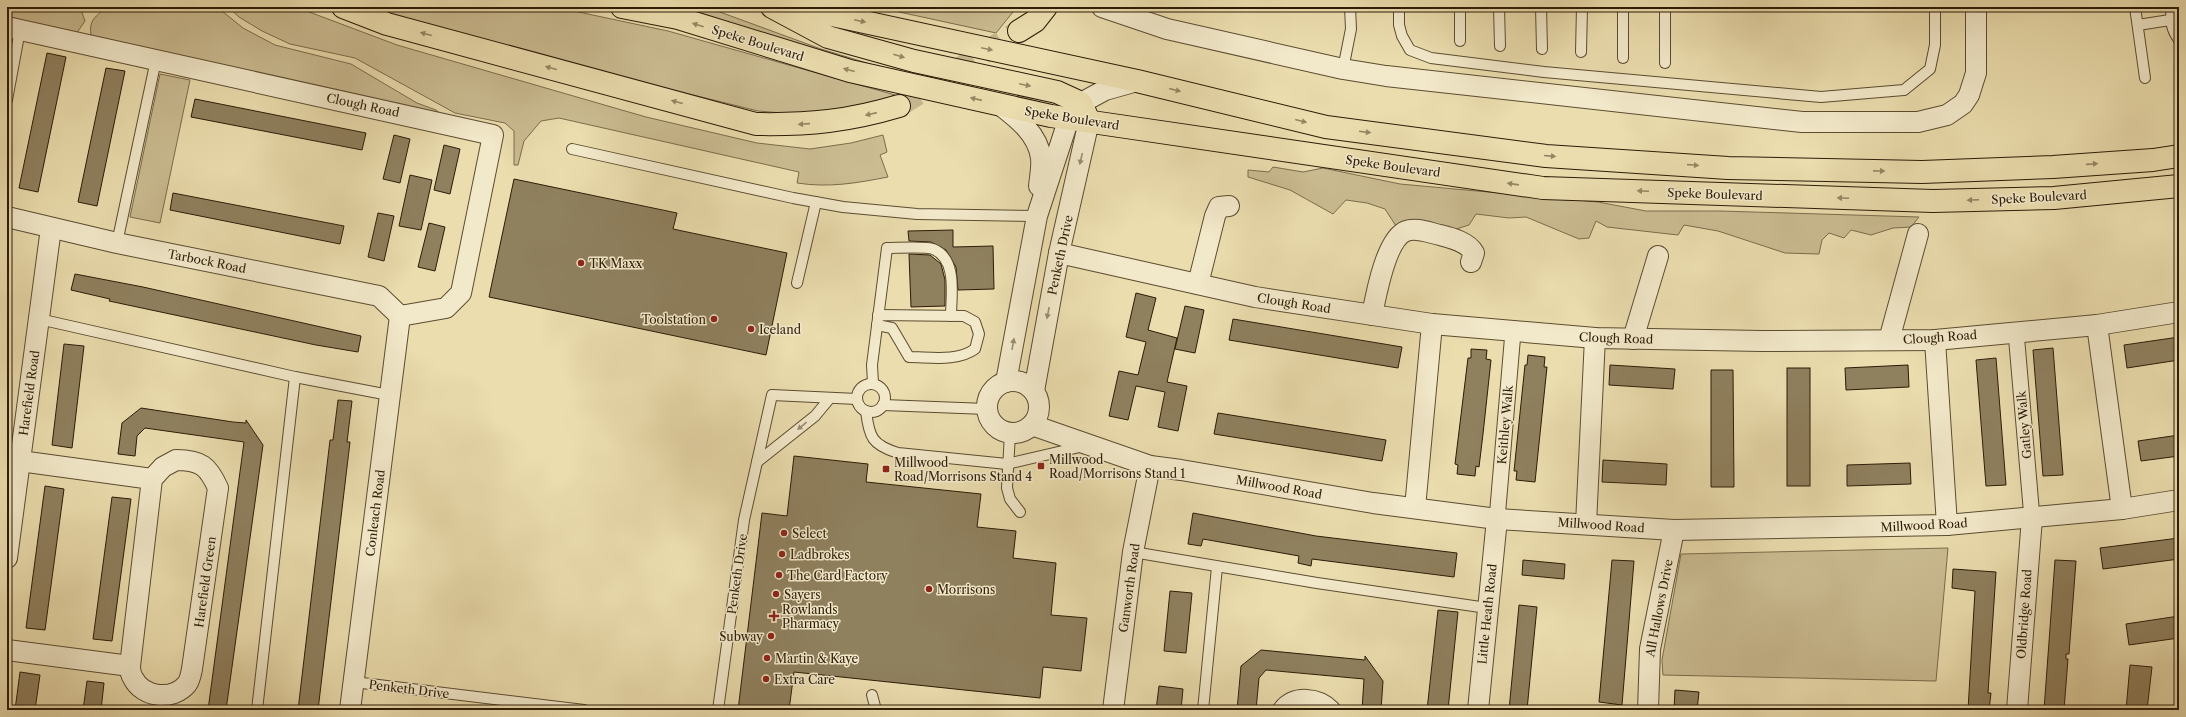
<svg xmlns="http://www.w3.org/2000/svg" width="2186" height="717" font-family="'Libre Caslon Text',serif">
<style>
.green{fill:#cbbc92;stroke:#7c6c4c}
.building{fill:#8f805e;stroke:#2c1b07}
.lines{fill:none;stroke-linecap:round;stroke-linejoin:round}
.trunk-tunnel{stroke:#c5b68d;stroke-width:22;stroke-dasharray:22 11;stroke-linecap:butt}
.service-casing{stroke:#5c4c31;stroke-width:12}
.pedestrian-casing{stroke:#5c4c31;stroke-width:17}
.minor-casing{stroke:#5c4c31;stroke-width:22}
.trunk-casing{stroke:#2c1b07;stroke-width:24}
.service{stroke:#f2e9ca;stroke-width:10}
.pedestrian{stroke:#f2e9ca;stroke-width:15}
.minor{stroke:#f2e9ca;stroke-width:20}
.trunk{stroke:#ebddae;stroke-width:22}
.oneway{fill:#958663}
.oneway2{fill:#998c72}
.poi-dot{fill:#8f2418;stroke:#f2e9ca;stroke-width:1.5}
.labels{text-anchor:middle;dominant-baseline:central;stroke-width:3;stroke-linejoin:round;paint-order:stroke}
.street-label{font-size:12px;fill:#2c1b07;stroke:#f2e9ca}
.poi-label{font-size:12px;fill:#2c1b07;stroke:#f2e9ca;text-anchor:start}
</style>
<rect width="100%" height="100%" fill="#ebddae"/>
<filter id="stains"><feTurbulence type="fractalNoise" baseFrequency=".005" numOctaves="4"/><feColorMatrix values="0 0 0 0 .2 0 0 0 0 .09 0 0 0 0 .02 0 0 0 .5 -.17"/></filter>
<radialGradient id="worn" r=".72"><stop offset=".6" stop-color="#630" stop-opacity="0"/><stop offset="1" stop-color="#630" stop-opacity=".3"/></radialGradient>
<!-- green -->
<g class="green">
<path d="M7,7H80L85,21L74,37L7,23Z"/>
<path d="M108,7H217L243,28L275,45L351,64L417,103L436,110L443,116L92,41C88,22 92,18 108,7Z"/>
<path d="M228,7H296L397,45L646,117L757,143L810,149L851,143L883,135L887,152L880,155L888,177C857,183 829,188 797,183L799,172L559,118L541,121L524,141L518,165H514V131L505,123L455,113L355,58L290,44L262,31L239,17Z"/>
<path d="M370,7H555L668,31L895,95L871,104L819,116L758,111L474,41Z"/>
<path d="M653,7L709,8L821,49L893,71L891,76Z"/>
<path d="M876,7H1017L996,33Z"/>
<path d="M160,74L190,80L160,223L130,217Z"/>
<path d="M1273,167L1303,172L1323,168L1400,184L1598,202L1646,211H1720L1919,217L1911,227L1893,228L1871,235L1851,230L1844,238L1829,233L1822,240L1819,254L1785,253L1718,231L1684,225L1678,235L1607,227L1596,221L1589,238L1579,239L1526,217L1509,218L1476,214L1469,225L1447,232L1396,226L1385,209L1367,203L1346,200L1333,214L1290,190L1248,177V170L1269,172Z"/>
<path d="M1948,548L1936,681L1663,675L1662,660L1681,554Z"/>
</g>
<!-- building -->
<g class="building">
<path d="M47,53L66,57L38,192L19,188Z"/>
<path d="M106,68L125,71L97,206L78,202Z"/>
<path d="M195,99L366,133L362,150L191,117Z"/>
<path d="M394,135L410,139L400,183L383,179Z"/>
<path d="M444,145L460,149L450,194L434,190Z"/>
<path d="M410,175L432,180L421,230L399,226Z"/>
<path d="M514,179L677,213L673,229L787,253L766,355L489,297Z"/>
<path d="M173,193L344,226L340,244L170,210Z"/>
<path d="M378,213L394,216L384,261L368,257Z"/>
<path d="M429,223L445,227L435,271L418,267Z"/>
<path d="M953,230V247L993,246L994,289L958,290L956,267L946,250L931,242L909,241L908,231Z"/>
<path d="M909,254L930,255L941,264L945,280V306L911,307Z"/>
<path d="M75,274L143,287L361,336L358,352L316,345L109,301L110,299L71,290Z"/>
<path d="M1136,293L1156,298L1148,330L1177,338L1167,382L1187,386L1178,431L1158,427L1165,392L1136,386L1128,420L1109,416L1119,371L1138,375L1146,342L1126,337Z"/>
<path d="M1185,306L1204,310L1195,353L1175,349Z"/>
<path d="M1233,319L1402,347L1398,368L1229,340Z"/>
<path d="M2179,337V360L2127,368L2124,345Z"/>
<path d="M64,344L84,346L72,448L52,445Z"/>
<path d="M2053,348L2063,475L2043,476L2033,350Z"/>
<path d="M1471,349L1487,350L1486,359L1491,360L1483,434L1479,467L1476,466L1475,476L1457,474L1458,465L1455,464L1468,358H1471Z"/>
<path d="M1528,355L1545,357L1544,367H1547L1535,482L1516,480L1517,471H1514L1525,365H1527Z"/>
<path d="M1996,358L2006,485L1986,486L1976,360Z"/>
<path d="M1610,365L1675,369L1673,389L1609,385Z"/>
<path d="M1908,365L1909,387L1846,390L1845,368Z"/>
<rect x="1787" y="368" width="23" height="118"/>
<path d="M1711,370H1733L1734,487H1711Z"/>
<path d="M338,400L352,401L347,442H350L318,710H298L330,440H333Z"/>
<path d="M141,408L233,422L246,423V420L263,445L226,710H208L244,442L145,428L137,436L135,456L118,454L122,423Z"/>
<path d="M1218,413L1386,440L1382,461L1214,434Z"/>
<path d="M2179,435V456L2141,461L2138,441Z"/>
<path d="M794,456L868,464L866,482L981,494L977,527L1016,531L1013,558L1056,563L1051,615L1087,618L1081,671L1043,667L1040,698L794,672L789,710H738L762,513L787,516Z"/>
<path d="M1603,460L1667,464L1666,485L1602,482Z"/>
<path d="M1910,463L1911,484L1847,486V465Z"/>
<path d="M45,486L64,489L45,630L26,628Z"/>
<path d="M112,497L131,499L112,641L93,639Z"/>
<path d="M1193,513L1316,536L1457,553L1454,577L1312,559L1311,566L1298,563L1299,556L1203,539L1201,546L1188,544Z"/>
<path d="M2179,538V559L2103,569L2100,548Z"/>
<path d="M1523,560L1565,564L1564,579L1522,575Z"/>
<path d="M1612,560L1634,561L1622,705L1599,702Z"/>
<path d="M2055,560L2076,561L2069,654H2066V659H2068L2064,710H2044Z"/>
<path d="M1953,569L1996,572L1988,693H1991L1989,710H1968L1975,591L1952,588Z"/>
<path d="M1170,591L1192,593L1186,653L1164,651Z"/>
<path d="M1519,605L1537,607L1532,658L1527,710H1509Z"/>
<path d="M1438,610L1458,612L1448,710H1427Z"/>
<path d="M2179,616V638L2129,645L2126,624Z"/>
<path d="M1261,650L1365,660V656L1383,681L1381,710H1362L1364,679L1266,670L1259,678L1256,710H1237L1241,666Z"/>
<path d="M2130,665L2152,667L2147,710H2126Z"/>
<path d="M20,672L40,675L35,710H15Z"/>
<path d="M87,681L104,683L101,710H83Z"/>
<path d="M1159,686L1183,689L1181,710H1156Z"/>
<path d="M1675,690L1699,692L1697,710H1674Z"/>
</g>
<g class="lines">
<!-- trunk-tunnel -->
<path class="trunk-tunnel" d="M899,106L1019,31"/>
<!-- service casing -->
<g class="service-casing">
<g id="service">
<path d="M1399,7V25L1402,36L1410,50L1431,58L1544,72L1821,97L1904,90L1930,69L1935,45V7"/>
<path d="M1460,7V41"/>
<path d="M1499,7L1500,46"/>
<path d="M1541,7L1542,49"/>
<path d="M1623,7V58"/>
<path d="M1665,7V63"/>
<path d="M2135,7L2145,78"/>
<path d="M2172,7C2170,21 2171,29 2179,40"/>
<path d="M2138,25L2170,20"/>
<path d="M1581,52L1582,7"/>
<path d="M1343,69L1351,29L1350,7"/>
<path d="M7,100L20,30"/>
<path d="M572,149L793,198L843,207L917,214L1037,216"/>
<path d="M117,243L156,60"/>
<path d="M797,283L816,202"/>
<path d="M39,319L295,377L389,395"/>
<path d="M877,325L892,328L909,357C930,357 957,362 975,349L979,334L975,322L964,316L878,315"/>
<path d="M873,383L872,365L887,248C897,248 926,246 933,249C958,259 951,296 951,316"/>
<circle cx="871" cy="398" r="14"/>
<path d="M883,405L987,409"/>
<path d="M866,411C869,437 872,445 898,453L1007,464L1084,446"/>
<path d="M1010,433L1007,488L1010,499L1020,512"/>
<path d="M757,462L815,416L830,398"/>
<path d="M1133,552L1317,583L1487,608"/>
<path d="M354,682L584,710"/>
<path d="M872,695L876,710"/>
<path d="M257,710L295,377"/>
<path d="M718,710L744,520L772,395L857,399"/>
<path d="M1203,710L1217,567"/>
</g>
</g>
<!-- pedestrian casing -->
<g class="pedestrian-casing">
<g id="pedestrian">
<path d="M2016,332L2032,518"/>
<path d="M1497,519L1513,332"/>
</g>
</g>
<!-- minor casing -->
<g class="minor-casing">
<g id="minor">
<path d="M1102,7L1167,29L1343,69L1386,76L1802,122H1918L1947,115L1963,104L1969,95L1976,73V7"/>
<path d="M7,27L493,135L461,293L446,308L400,316"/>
<path d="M1000,105C1017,118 1038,134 1041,158C1042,166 1040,177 1039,186"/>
<path d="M7,217L117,243L379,296L400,316"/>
<path d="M1059,253L1255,297L1432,324L1595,338L1762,341L1935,340L2097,325L2179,312"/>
<path d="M1198,284L1215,216L1219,207L1229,206"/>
<path d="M1372,315C1376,295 1386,239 1406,231C1416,227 1430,233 1440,235C1452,238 1468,242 1474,253L1471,262"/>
<path d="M2097,325L2122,509"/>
<path d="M1633,339L1658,256"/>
<path d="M1889,340L1918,234"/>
<path d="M1935,340L1947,525"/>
<circle cx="1013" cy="407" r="26"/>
<path d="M1006,382L1037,216L1069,118L1081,103L1105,90L1137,81"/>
<path d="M1034,391L1059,253L1089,121"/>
<path d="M1032,425L1150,466L1181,470L1373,503L1497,519L1674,530L1947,525L2122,509L2179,500"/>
<path d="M176,460C201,460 208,466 218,488L192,669C191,674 190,680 187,684C173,701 143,698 133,678C131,675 130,670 130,666L152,479L163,467Z"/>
<path d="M20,461L152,479"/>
<path d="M1415,508L1432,324"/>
<path d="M1586,524L1595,338"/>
<path d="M7,558L51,228"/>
<path d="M7,650L130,666"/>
<path d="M350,710L400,316"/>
<path d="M1113,710L1133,552L1150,466"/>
<path d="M1283,710C1295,695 1318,698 1330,710"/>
<path d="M1478,710L1497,519"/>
<path d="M1648,710L1650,649L1674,530"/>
<path d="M2017,710L2032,518"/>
</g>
</g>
<!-- trunk casing -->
<g class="trunk-casing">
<g id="trunk">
<path d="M343,7L387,24L756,124C809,125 849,121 899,106"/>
<path d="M622,7L678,18L850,71L1051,116L1543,188L1933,201L2054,198L2179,186"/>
<path d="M772,7L828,37L914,61L1057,92L1081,103L1089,121"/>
<path d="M795,7L1137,81L1326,127L1546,156L1728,168L1922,172L2053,167L2153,160L2179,156"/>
<path d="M1019,31L1035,21L1046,7"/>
</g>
</g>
<!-- service -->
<use href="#service" class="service"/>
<!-- pedestrian -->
<use href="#pedestrian" class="pedestrian"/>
<!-- minor -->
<use href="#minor" class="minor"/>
<!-- trunk -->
<use href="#trunk" class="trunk"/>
</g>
<!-- one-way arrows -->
<defs><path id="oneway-solid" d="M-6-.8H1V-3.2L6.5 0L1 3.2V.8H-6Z"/></defs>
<g class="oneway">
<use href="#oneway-solid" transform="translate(860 21) rotate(12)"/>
<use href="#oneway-solid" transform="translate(698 25) rotate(-163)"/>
<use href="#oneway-solid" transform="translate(426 34) rotate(-165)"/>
<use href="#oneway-solid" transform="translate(987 49) rotate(12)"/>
<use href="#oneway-solid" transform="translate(899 56) rotate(16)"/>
<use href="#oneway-solid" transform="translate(551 68) rotate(-165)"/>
<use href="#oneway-solid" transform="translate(849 70) rotate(-165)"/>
<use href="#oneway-solid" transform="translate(1025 85) rotate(12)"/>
<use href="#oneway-solid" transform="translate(1175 90) rotate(14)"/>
<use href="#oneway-solid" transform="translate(976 99) rotate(-167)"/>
<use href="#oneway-solid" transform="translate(677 102) rotate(-165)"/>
<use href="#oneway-solid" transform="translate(871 114) rotate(167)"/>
<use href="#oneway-solid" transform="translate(1301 121) rotate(14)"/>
<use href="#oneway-solid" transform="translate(804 124) rotate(176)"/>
<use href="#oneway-solid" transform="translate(1365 132) rotate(7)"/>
<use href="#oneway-solid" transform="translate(1550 156) rotate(5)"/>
<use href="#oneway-solid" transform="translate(2092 164) rotate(-4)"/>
<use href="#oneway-solid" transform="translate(1693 165) rotate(4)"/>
<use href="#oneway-solid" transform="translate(1879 171) rotate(1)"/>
<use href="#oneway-solid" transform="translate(1513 184) rotate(-172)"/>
<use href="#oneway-solid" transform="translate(1643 191) rotate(-178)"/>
<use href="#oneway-solid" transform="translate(1843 198) rotate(-178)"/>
<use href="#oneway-solid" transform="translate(1973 200) rotate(178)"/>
</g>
<g class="oneway2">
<use href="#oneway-solid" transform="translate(1081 159) rotate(103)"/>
<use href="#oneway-solid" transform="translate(1048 313) rotate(101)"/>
<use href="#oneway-solid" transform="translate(1013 344) rotate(-80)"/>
<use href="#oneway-solid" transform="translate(802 426) rotate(141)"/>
</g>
<!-- markers -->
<g class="poi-dot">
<circle cx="581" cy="263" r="4"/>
<circle cx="714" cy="319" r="4"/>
<circle cx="751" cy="329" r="4"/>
<rect x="1037" y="462" width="8" height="8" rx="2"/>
<rect x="882" y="465" width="8" height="8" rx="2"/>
<circle cx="784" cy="533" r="4"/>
<circle cx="782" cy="554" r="4"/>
<circle cx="779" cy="575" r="4"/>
<circle cx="929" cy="589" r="4"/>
<circle cx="776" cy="594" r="4"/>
<path d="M772 610h4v4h4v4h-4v4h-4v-4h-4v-4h4z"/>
<circle cx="771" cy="636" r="4"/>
<circle cx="767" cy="658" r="4"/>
<circle cx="766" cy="679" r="4"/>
</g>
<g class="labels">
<!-- street labels -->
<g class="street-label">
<text transform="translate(758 43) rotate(17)">Speke Boulevard</text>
<text transform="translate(363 105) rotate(12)">Clough Road</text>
<text transform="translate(1072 118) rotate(9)">Speke Boulevard</text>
<text transform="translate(1393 166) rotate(8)">Speke Boulevard</text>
<text transform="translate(1715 194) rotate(2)">Speke Boulevard</text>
<text transform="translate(2039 197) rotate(-3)">Speke Boulevard</text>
<text transform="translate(1060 255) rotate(-78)">Penketh Drive</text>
<text transform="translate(207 261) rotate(11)">Tarbock Road</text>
<text transform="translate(1294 303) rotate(9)">Clough Road</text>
<text transform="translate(1940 337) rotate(-4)">Clough Road</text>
<text transform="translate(1616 338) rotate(2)">Clough Road</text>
<text transform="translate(29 393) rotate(-82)">Harefield Road</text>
<text transform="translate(1505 425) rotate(-85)">Keithley Walk</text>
<text transform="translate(2024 425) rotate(-95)">Gatley Walk</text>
<text transform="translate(1279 487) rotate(10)">Millwood Road</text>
<text transform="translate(375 513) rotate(-83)">Conleach Road</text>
<text transform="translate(1601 525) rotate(4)">Millwood Road</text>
<text transform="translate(1924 525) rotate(-3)">Millwood Road</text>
<text transform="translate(737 574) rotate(-82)">Penketh Drive</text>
<text transform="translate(205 582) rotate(-82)">Harefield Green</text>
<text transform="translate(1129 588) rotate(-82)">Ganworth Road</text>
<text transform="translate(1659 608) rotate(-79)">All Hallows Drive</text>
<text transform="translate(1487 614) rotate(-84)">Little Heath Road</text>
<text transform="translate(2024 614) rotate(-86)">Oldbridge Road</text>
<text transform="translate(409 689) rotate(7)">Penketh Drive</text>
</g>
<!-- poi labels -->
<g class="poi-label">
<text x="589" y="263">TK Maxx</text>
<text x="706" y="319" text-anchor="end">Toolstation</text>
<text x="759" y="329">Iceland</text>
<text x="1049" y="459">Millwood<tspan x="1049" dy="14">Road/Morrisons Stand 1</tspan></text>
<text x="894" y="462">Millwood<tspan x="894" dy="14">Road/Morrisons Stand 4</tspan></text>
<text x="792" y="533">Select</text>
<text x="790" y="554">Ladbrokes</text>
<text x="787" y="575">The Card Factory</text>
<text x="937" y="589">Morrisons</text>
<text x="784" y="594">Sayers</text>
<text x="782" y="609">Rowlands<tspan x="782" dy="14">Pharmacy</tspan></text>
<text x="763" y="636" text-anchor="end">Subway</text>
<text x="775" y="658">Martin &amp; Kaye</text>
<text x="774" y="679">Extra Care</text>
</g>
</g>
<!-- margin -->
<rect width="2186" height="717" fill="none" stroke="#ebddae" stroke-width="24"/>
<rect x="8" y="8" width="2170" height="701" fill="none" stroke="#2c1b07" stroke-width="2"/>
<rect x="12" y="12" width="2162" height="693" fill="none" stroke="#2c1b07"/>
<rect width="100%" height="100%" filter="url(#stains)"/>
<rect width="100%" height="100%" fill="url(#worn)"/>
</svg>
